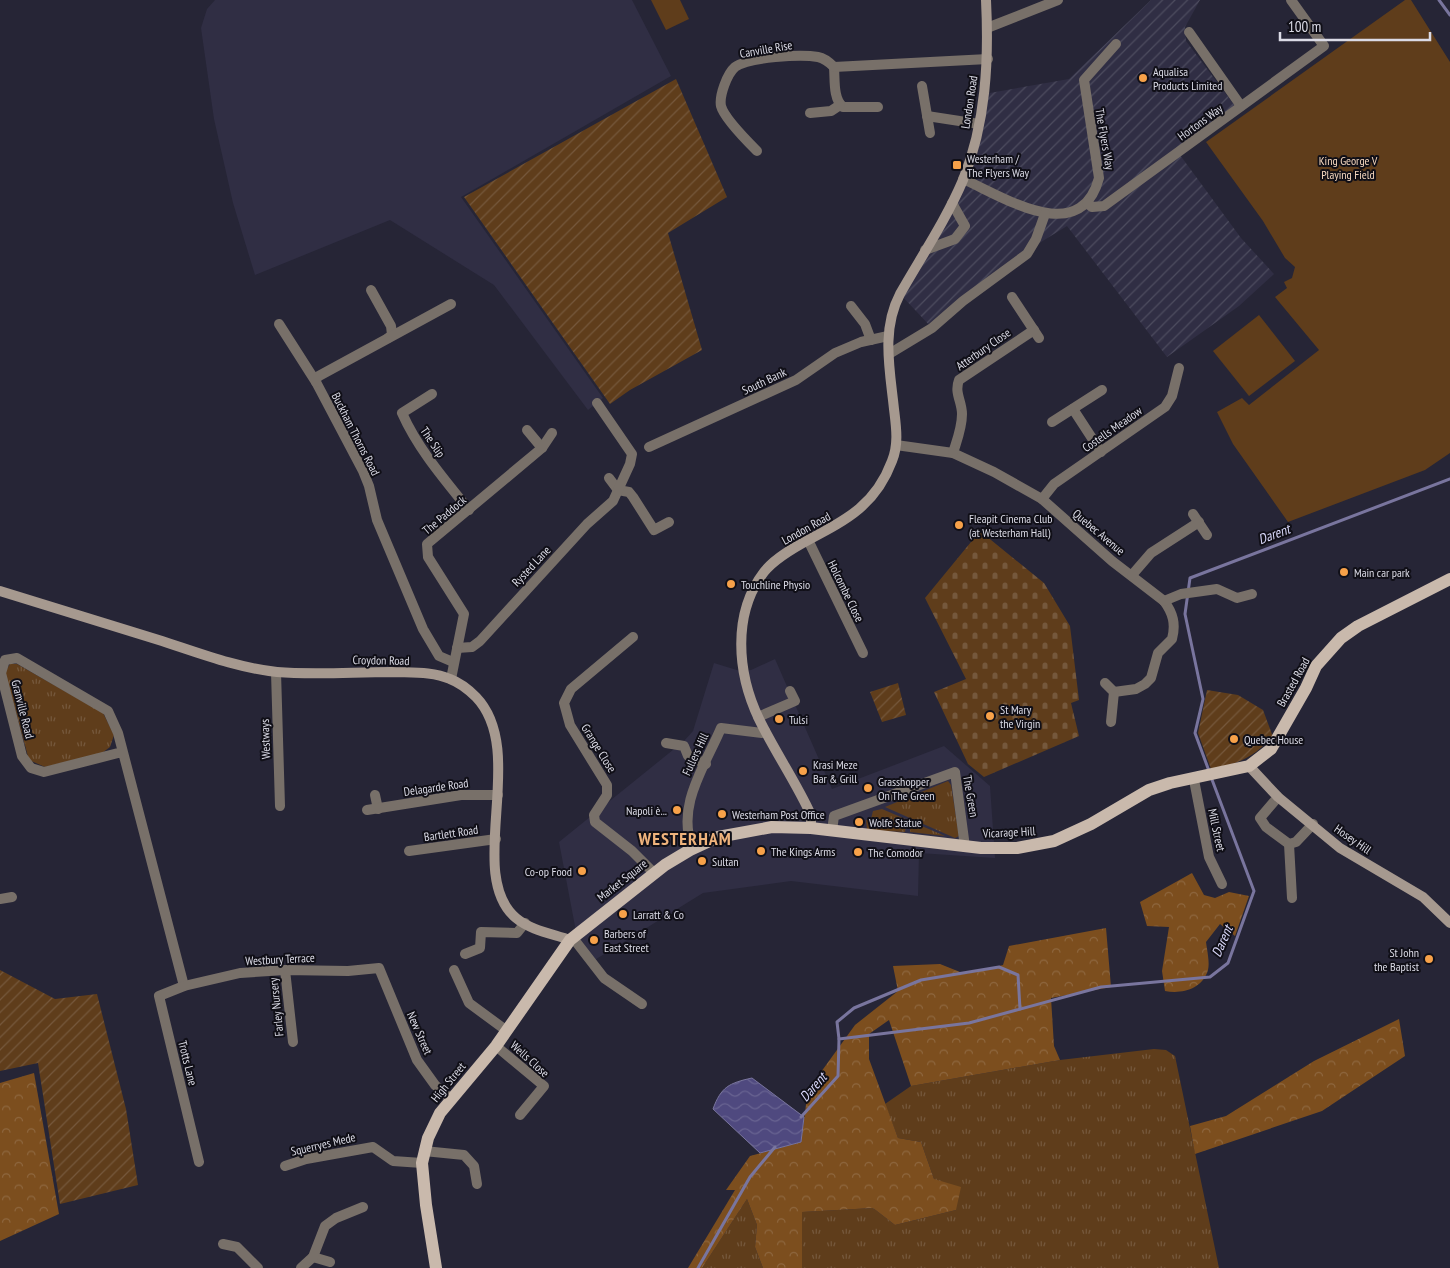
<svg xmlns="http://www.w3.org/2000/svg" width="1450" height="1268" font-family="'PT Sans Narrow',sans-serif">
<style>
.built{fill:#302e44}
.industrial{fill:url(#industrial-furrows)}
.grass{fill:url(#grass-tufts)}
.forest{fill:url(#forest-crowns)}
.cemetery{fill:url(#cemetery-stones)}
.park{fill:#5f3d1b}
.garden{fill:url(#garden-furrows)}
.water{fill:url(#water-waves);stroke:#79759e}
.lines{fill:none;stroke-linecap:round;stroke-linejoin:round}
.stream{stroke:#79759e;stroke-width:3}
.street{stroke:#787069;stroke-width:10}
.secondary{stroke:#a6998f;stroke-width:10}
.primary{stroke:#c9b9ac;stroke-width:12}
.poi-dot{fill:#f7a149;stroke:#100f17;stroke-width:2}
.labels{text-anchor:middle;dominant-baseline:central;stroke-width:4;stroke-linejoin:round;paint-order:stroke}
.street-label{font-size:12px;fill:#dbdbe6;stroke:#100f17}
.poi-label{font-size:12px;fill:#dbdbe6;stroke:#100f17;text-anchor:start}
.park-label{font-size:12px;fill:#f6d8bf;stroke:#100f17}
.water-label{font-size:14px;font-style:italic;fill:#d9d8fa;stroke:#100f17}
.district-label{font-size:18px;font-weight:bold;letter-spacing:1px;fill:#efb37c;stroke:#100f17}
</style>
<defs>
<pattern id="industrial-furrows" width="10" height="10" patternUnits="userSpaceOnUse" patternTransform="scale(1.25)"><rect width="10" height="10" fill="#302e44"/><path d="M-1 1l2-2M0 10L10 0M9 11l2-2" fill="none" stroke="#4d4c5f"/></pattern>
<pattern id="grass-tufts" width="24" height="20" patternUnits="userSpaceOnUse" patternTransform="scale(1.25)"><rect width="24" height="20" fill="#5f3d1b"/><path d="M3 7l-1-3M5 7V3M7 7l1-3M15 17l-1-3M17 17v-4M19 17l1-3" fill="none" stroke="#75583c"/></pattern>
<pattern id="forest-crowns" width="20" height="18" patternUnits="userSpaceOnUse" patternTransform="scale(1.25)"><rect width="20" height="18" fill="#7c4e1e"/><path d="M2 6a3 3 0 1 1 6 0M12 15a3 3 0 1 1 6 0" fill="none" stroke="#8e673f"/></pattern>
<pattern id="cemetery-stones" width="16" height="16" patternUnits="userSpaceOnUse" patternTransform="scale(1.25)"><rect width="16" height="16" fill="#5f3d1b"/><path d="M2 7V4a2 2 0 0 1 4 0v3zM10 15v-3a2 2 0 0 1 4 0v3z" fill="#75583c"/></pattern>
<pattern id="garden-furrows" width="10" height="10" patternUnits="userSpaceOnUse" patternTransform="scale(1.25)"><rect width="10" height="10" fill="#5f3d1b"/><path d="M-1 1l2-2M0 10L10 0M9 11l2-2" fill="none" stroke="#75583c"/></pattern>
<pattern id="water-waves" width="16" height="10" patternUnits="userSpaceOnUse" patternTransform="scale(1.25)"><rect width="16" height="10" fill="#4f497f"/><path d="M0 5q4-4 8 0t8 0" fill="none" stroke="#686391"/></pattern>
</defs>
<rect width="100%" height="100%" fill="#262536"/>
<!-- built -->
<g class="built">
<path d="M215,0H632L671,76L461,197L603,398L588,410L494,285L390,220L255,275L233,203L214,119L201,28L207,9Z"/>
<path d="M775,659L832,789L944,746L990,786L995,858L919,853L918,896L791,881L703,893L593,961L578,942L559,842L684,741L693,731L714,663L740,671L751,670Z"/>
</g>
<!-- industrial -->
<path class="industrial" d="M1151,0H1200L1185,27L1186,41L1238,110L1180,155L1241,238L1274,274L1239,306L1167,357L1067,226L1041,242L932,328L900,294L963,179L984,94L1069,79Z"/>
<!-- grass -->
<g class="grass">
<path d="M10,664H17L103,713L114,735L110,747L102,753L45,767L29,760L5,672Z"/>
<path d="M948,781L951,785L959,836L955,838L885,807Z"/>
<path d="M882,809L945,836L910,832V827L906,826L905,832L867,830L866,820L871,819L873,811Z"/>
<path d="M1154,1049L1166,1050L1175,1056L1219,1268H802V1212L873,1208L895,1225L956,1210L934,1179L921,1142L898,1138L885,1104L911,1086L1060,1060Z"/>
<path d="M747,1199L757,1225L755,1247L763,1268H702Z"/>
</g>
<!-- forest -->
<g class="forest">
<path d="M1192,873L1204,895L1215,898L1229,892L1249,896L1235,936L1220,924L1206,942C1207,950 1210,963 1208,970C1202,990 1181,994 1165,991L1162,971L1169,927L1147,926L1140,902Z"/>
<path d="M1106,928L1111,987L1051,998L1054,1046L1060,1060L911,1086L889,1020L869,1034V1059L898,1138L921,1142L934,1179L961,1187L956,1210L895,1225L873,1208L802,1212V1268H763L755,1247L757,1225L747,1199L702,1268H688L735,1190H726L750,1156L801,1142L808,1090L855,1025L898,991L893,966L940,964L965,974L1003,965L1009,946Z"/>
<path d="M1399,1019L1405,1056L1322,1111L1195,1154L1190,1126L1226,1116L1314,1061Z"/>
<path d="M34,1073L59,1214L0,1241V1083Z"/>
</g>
<!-- cemetery -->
<path class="cemetery" d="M980,531L1044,583L1070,626L1079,700L1071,703L1079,736L984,777L968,764L934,692L966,679L925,598Z"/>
<!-- park -->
<g class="park">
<path d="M651,0H680L689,19L666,30Z"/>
<path d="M1405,0H1411L1450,62V453L1425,470L1288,522L1233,444L1217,412L1242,398L1249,405L1319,350L1275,297L1287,288L1284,282L1292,278L1295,267L1285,258L1263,221L1206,142Z"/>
<path d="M1259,315L1295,361L1249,396L1213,351Z"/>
</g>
<!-- garden -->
<g class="garden">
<path d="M676,79L727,197L668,233L702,350L630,390L610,404L464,197Z"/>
<path d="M898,683L906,715L882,722L870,692Z"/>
<path d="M1207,690L1238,695L1263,710L1273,737C1251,758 1241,763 1211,769L1198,733Z"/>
<path d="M0,970L55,999L97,994L126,1109L138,1185L60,1204L38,1063L0,1071Z"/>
</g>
<!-- water -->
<path class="water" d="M752,1078L804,1117L801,1142L760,1153L713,1109C721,1087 729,1083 752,1078Z"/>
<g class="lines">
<!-- stream -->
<g class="stream">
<path d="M1439,0L1450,15"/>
<path d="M1209,771L1195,733L1203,699L1185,614L1190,578L1450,479"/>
<path d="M839,1039L837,1022L854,1008L921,980L999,967L1018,975L1020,1009"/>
<path d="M801,1117L838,1076L839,1039L969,1023L1101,987L1210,977L1228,963L1254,891L1211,777"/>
<path d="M698,1268L750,1177L775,1147"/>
</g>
<!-- street -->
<g class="street">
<path d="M987,28L1058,0"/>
<path d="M1189,32L1241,106"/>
<path d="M834,67C835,80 833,99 843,107H878"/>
<path d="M922,86L930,133"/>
<path d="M810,113L831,111L840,105"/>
<path d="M927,116L979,124"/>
<path d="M757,151C748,142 724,118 721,106C719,96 727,74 735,67C749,57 801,54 818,57C824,58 830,63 834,67L988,59"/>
<path d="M963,179C1004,197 1080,248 1099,178L1084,80L1116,44"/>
<path d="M1087,203L1092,207L1104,206L1324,46L1291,0"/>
<path d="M925,250L955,239L965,226L952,203"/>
<path d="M371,290L391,326L392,335L388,338"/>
<path d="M1012,297L1039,338"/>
<path d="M451,304L317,377L316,382L363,471L369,486L377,520L423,629L439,656L453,662"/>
<path d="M851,306L865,324L871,340"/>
<path d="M279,324L316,382"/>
<path d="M889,354L932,328L963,301L1027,254L1036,239L1045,214"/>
<path d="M432,394L402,413C418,449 444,479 469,510"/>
<path d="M1073,409L1101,452"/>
<path d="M1052,422L1102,390"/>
<path d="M527,430L542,448"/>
<path d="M896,445L953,453L994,472L1042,499L1112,561L1164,601C1173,613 1176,624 1172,639L1158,653L1151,678L1145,684L1136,689L1114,692"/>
<path d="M649,447L796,380L835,353L861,342L888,336"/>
<path d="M953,453C957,440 962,428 962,414C962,401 954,393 959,380L1034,330"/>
<path d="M609,478L618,490L629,492L633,497L654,530L669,522"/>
<path d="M1042,499L1054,484L1165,407L1172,396L1179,368"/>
<path d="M1193,514L1207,535"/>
<path d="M808,540L863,653"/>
<path d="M1132,575L1151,553L1199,522"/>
<path d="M1164,601L1181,594L1217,589L1237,598L1252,594"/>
<path d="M633,637L571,689L564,703L570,725L607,785V795L594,815L595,822L632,851L654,873"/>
<path d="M457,648L472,647L480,641L587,524L613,501L630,464L632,454L597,403"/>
<path d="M276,672L280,806"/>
<path d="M451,679L464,614L428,557L427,544L542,448L552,433"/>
<path d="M1105,683L1114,692L1111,722"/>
<path d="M758,717L795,701L790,691"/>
<path d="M666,743L684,746L688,756L706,764"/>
<path d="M122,752L44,772L31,768L22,756L1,673L5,660L17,658L108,711L118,733L184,986"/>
<path d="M1194,780L1209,857L1222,884"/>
<path d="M375,795L378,809"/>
<path d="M1278,797L1260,818L1266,827L1289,844L1296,842L1313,824"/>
<path d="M367,810L461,795H498"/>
<path d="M832,831L834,816L955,772L965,847"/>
<path d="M1289,844L1292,898"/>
<path d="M693,849C675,807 705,766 721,728L762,733L765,731"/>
<path d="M409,851L496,839"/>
<path d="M0,899L12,897"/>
<path d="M573,938L604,978L642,1004"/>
<path d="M465,954L480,948L481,932L517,933L525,923"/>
<path d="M285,970L293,1042"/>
<path d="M454,970L469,1003L507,1031"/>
<path d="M496,1046L544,1086L520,1115"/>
<path d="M424,1151L464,1155L474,1166L477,1184"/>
<path d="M199,1162L159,996L184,986L240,973L285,970L348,971L379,968L417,1060L435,1085L451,1099"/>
<path d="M285,1166L306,1159L373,1147L393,1161L422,1163"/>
<path d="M223,1244L237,1247L258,1268"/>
<path d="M313,1257L330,1262"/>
<path d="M301,1268L313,1257L325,1226L336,1218L363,1207"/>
</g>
<!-- secondary -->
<g class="secondary">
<path d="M0,591C54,608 108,624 162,641C199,653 238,668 277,672C314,675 353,672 391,672C410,673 432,671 450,679C458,682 469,690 476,697C529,752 464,874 516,918C530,930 553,934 570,940"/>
<path d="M1249,766L1278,797L1340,848L1423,897L1450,923"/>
<path d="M811,828V815C796,782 775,752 759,719C737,673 732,614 764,572C775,558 795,547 810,539C848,519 876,504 892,461C899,444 896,426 894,409C890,370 881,330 900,294C921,257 946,220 963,180C986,123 989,61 986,0"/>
</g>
<!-- primary -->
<path class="primary" d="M436,1268L426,1205L422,1163L428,1138L440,1113L496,1046L570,940L665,865L690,850L718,837L772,827L811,828L981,848H1017L1054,841L1091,824L1149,790L1170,783L1249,766L1271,749L1306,688L1316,666L1341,638L1358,626L1450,579"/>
</g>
<!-- markers -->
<g class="poi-dot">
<circle cx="1143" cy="78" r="5"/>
<rect x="952" y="160" width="10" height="10" rx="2.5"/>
<circle cx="959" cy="525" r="5"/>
<circle cx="1344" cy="572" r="5"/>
<circle cx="731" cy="584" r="5"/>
<circle cx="990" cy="716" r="5"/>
<circle cx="779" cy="719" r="5"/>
<circle cx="1234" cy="739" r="5"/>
<circle cx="803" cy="771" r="5"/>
<circle cx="868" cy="788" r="5"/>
<circle cx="677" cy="810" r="5"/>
<circle cx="722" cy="814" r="5"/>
<circle cx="859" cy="822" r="5"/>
<circle cx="761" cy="851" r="5"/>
<circle cx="858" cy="852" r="5"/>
<circle cx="702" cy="861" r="5"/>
<circle cx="582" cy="871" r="5"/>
<circle cx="623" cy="914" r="5"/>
<circle cx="594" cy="940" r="5"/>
<circle cx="1429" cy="959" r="5"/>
</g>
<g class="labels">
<!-- street labels -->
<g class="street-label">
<text transform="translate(766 49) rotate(-10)">Canville Rise</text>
<text transform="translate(969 102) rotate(-81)">London Road</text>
<text transform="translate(1200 122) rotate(-36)">Hortons Way</text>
<text transform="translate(1105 139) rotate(80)">The Flyers Way</text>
<text transform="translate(983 349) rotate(-35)">Atterbury Close</text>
<text transform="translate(764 381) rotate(-25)">South Bank</text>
<text transform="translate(1112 429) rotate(-35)">Costells Meadow</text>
<text transform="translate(356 434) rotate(63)">Buckham Thorns Road</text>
<text transform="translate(433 442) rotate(56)">The Slip</text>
<text transform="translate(444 515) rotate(-40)">The Paddock</text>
<text transform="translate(806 528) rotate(-29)">London Road</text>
<text transform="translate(1099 532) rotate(40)">Quebec Avenue</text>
<text transform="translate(531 566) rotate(-47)">Rysted Lane</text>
<text transform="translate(846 591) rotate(64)">Holcombe Close</text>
<text transform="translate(381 660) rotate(1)">Croydon Road</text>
<text transform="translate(1293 682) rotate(-61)">Brasted Road</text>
<text transform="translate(23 709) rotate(76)">Granville Road</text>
<text transform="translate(265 739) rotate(-92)">Westways</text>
<text transform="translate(599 748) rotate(58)">Grange Close</text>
<text transform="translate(695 754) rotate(-65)">Fullers Hill</text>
<text transform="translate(436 787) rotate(-8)">Delagarde Road</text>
<text transform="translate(971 796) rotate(80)">The Green</text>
<text transform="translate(1217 830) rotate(78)">Mill Street</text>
<text transform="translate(1009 832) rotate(-3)">Vicarage Hill</text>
<text transform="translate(451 833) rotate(-8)">Bartlett Road</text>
<text transform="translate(1353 839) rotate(35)">Hosey Hill</text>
<text transform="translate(622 880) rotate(-38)">Market Square</text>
<text transform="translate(280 959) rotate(-3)">Westbury Terrace</text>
<text transform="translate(276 1007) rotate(-96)">Farley Nursery</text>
<text transform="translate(420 1033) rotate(66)">New Street</text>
<text transform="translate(530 1059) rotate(42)">Wells Close</text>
<text transform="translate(188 1063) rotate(76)">Trotts Lane</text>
<text transform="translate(448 1082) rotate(-51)">High Street</text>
<text transform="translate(323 1144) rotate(-13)">Squerryes Mede</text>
</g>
<!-- poi labels -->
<g class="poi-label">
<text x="1153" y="71">Aqualisa<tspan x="1153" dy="14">Products Limited</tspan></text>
<text x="967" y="158">Westerham /<tspan x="967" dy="14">The Flyers Way</tspan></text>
<text x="969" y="518">Fleapit Cinema Club<tspan x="969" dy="14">(at Westerham Hall)</tspan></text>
<text x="1354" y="572">Main car park</text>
<text x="741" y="584">Touchline Physio</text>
<text x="1000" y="709">St Mary<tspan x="1000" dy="14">the Virgin</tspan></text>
<text x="789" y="719">Tulsi</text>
<text x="1244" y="739">Quebec House</text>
<text x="813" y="764">Krasi Meze<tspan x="813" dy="14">Bar &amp; Grill</tspan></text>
<text x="878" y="781">Grasshopper<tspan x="878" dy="14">On The Green</tspan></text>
<text x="667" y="810" text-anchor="end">Napoli è...</text>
<text x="732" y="814">Westerham Post Office</text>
<text x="869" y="822">Wolfe Statue</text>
<text x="771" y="851">The Kings Arms</text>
<text x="868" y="852">The Comodor</text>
<text x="712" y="861">Sultan</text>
<text x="572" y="871" text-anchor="end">Co-op Food</text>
<text x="633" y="914">Larratt &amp; Co</text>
<text x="604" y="933">Barbers of<tspan x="604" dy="14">East Street</tspan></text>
<text x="1419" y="952" text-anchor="end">St John<tspan x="1419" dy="14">the Baptist</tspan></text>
</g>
<!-- park labels -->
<g class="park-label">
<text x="1348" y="160">King George V<tspan x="1348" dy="14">Playing Field</tspan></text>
</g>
<!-- water labels -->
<g class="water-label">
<text transform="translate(1274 534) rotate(-21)">Darent</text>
<text transform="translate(1222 941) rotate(-66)">Darent</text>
<text transform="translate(813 1087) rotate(-49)">Darent</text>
</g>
<!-- district labels -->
<g class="district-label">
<text x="685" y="838">WESTERHAM</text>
</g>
</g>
<!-- scale -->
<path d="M1280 32v8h150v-8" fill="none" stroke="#dbdbe6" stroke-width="2.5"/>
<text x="1288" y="32" font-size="15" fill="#dbdbe6" stroke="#100f17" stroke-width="4" paint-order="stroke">100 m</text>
</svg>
